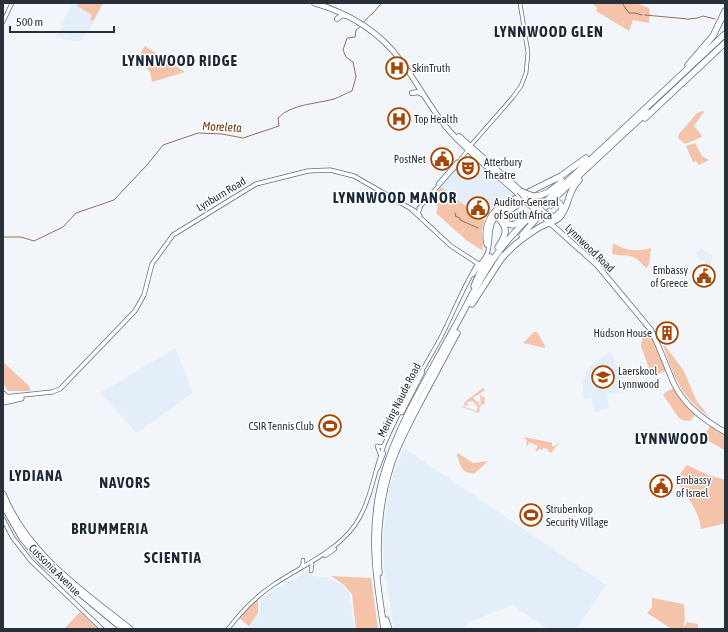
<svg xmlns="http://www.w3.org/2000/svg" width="728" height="632" font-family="'Asap Condensed',sans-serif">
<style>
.built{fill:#e4eefa}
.green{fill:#f5c2aa}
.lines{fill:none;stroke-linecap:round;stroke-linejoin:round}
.stream{stroke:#937060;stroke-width:1}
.tertiary-casing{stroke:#5d6f83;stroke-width:4.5}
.secondary-casing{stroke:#5d6f83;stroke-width:5}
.primary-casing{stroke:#5d6f83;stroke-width:6}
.motorway-casing{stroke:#5d6f83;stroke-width:7}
.tertiary{stroke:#fff;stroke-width:3}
.secondary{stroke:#fff;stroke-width:3.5}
.primary{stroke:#fff;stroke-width:4.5}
.motorway{stroke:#fff;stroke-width:5.5}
.primary-bridge-casing{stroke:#5d6f83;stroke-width:6;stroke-linecap:butt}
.motorway-bridge-casing{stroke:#5d6f83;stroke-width:7;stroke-linecap:butt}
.primary-bridge{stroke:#fff;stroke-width:4.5}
.motorway-bridge{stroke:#fff;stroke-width:5.5}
.labels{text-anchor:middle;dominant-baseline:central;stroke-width:3;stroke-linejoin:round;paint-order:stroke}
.poi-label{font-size:11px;fill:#283039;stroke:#fff;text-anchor:start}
.street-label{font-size:11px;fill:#283039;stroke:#fff}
.water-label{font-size:12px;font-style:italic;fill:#7c3813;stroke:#fff}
.district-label{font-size:15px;font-weight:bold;letter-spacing:1px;fill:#1b2a3b;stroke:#fff}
</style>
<rect width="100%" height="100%" fill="#f2f6fa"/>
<!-- built -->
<g class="built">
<path d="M72,3H104L90,29L81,40L77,41L56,38Z"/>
<path d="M469,154L515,196L494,210L485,221L441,187L466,156Z"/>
<path d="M702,248L705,252L713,254L710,266L709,268L705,267V261L699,259L695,253Z"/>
<path d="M175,348L193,393L137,433L100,393Z"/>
<path d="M611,351L628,392L607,394L609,408L595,412L591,398L584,400L582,381L589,367Z"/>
<path d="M404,448L606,585L576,629H548L512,605L468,623L464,629H394L384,568L383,533L389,491L396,467Z"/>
<path d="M308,571L313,576L329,578L343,586L346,589L348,588L355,629H247L259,614L260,600L276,589Z"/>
</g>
<!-- green -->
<g class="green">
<path d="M79,3H103L93,21L90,20L92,15L77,6Z"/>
<path d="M592,3H637L649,8C651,13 649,18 649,23L633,20L629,31L596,11L597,8Z"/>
<path d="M145,46L185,72L152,82L150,72L137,58Z"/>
<path d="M702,111H704L703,113L694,126L701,134L702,137L685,144L678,138L679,134L697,113Z"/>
<path d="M695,143L702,156L709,160L699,165L696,161L693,162L686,146Z"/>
<path d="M441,187L485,221L482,230L483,251L466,240L436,213L438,206L431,200Z"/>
<path d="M613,243C626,251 636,252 651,248L649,265L646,268C630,251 632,258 612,254Z"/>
<path d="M650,330L668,370L655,375L650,371L641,346C641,339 645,335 650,330Z"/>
<path d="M534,332H537L545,346V348L523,343Z"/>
<path d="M663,345L666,347L684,371L696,400L710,418C682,397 674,378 663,345Z"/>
<path d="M3,362L29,386L30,391H8L3,383Z"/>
<path d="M483,388L485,390L478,395L473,397L476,402L478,401L479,403L477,404L479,405L481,403L480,395L485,398L484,405L482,404L479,408L480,410L478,411L480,412L479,413L462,407V406L476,411L478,407L473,401L467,402L468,406L463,405L467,400Z"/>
<path d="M674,388L686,405L696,414L690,421L682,420L679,418L663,395L666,392Z"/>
<path d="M710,426L725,434V450L704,439V436Z"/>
<path d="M524,437L549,442H551L552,443V446L554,447L558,443H559L551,453L548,451V449L543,448L542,450L539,449L537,451H535L538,446L529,442L528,446L526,444L527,441Z"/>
<path d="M458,453L473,463L488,461L475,473C462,475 460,465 457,455Z"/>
<path d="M687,465L706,474L725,480V522L723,524L701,529C699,510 686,495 675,480Z"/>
<path d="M331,576L371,578L378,629H356L352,594L344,585Z"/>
<path d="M258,598V613L249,626L239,618L251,601Z"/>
<path d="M652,598L684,604L685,621L683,625L685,626L687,622L698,624V629H672L647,613L652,607Z"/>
<path d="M80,612L98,629H64Z"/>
</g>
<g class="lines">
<!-- stream -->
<g class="stream">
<path d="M622,3L629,13H635L642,15"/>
<path d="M645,15L688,19L698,18L703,16L715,19"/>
<path d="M362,24C366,19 371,15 375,11C378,8 378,6 382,3"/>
<path d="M455,213L456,215L455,216L460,218V220L478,228"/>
<path d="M3,237H21L34,241L63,227L76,213L114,200L147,165L163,145L198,133L222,134L243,138L279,126L278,118C291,104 316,104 334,99C340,97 346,93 352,91L356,77L353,62L346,57L343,50L347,38L355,37L356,30L361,26"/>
</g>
<!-- tertiary casing -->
<g class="tertiary-casing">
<g id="tertiary">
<path d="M3,22L12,3"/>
<path d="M438,184L457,162"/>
<path d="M419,208L455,167L472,144L513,97L521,86L526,73L528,53L520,3"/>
<path d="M473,275L480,265"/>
<path d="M402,413L423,372"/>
<path d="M380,454L377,446L382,447L384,445"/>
<path d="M378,468L384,453"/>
<path d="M325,556L335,549"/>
<path d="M301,567L303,564V560"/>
<path d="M311,571L312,564"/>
<path d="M228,629C241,612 255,597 273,585C301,566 335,553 355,525C372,500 374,470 385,443C400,407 421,373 440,339C453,314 463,287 478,263"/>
</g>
</g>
<!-- secondary casing -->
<g class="secondary-casing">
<g id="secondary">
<path d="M420,208L418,213L420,216"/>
<path d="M504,209L525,200"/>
<path d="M412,210L451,246L480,265C483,260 487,256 488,251C492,233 486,220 506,210"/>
<path d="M4,397L52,392L60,389L135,311L144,295L152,264L173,235L256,184L308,171L330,170L354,176L415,211"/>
<path d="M3,519L13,538L31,561L102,629"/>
</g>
</g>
<!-- primary casing -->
<g class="primary-casing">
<g id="primary">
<path d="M314,3C348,13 380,32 401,61C417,82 429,106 446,127C466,151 493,171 517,193"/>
<path d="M337,19L342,15L347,16"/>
<path d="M412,93L418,92L422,94"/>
<path d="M459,136L520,190"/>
<path d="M527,197L536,205"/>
<path d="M523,199L533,208"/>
<path d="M542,216L597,265L651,330C660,348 666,366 674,384C685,406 704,420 725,432"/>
</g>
</g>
<!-- motorway casing -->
<g class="motorway-casing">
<g id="motorway">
<path d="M688,65L713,36L725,11"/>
<path d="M645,118L725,43"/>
<path d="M533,196C545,197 554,188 562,181"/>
<path d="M516,206L506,212L505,219L508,224L513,225L521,221"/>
<path d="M496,215C508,228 508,233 498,247"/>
<path d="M547,215L555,217L561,211L562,207L559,203L555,202L551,205"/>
<path d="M530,221L647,112"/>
<path d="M522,235L536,219"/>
<path d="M487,244C484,228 489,214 503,205L561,176L586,158"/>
<path d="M502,258C513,245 525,236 540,227C547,223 553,223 559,218C570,207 566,193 579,180"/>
<path d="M474,286L481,270L490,257"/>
<path d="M472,304L503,256"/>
<path d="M3,394L6,397"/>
<path d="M3,402L21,398"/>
<path d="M3,494C27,554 81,590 130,629"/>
<path d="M3,505L22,538L42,562L123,629"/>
<path d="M379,573C376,535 380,498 392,462C399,442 409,424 418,406C431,382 444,357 457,333"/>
<path d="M386,620L389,629"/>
<path d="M384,629C377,583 370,541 379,494C390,437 425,383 452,332C467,306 479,278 497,254C510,236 526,220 542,205L725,34"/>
</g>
</g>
<!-- tertiary -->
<use href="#tertiary" class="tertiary"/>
<!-- secondary -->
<use href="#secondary" class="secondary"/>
<!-- primary -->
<use href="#primary" class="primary"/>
<!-- motorway -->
<use href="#motorway" class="motorway"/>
<!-- primary-bridge casing -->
<g class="primary-bridge-casing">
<g id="primary-bridge">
<path d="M519,191L525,198"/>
<path d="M536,205L546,214"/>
<path d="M533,208L542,216"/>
</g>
</g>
<!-- motorway-bridge casing -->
<g class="motorway-bridge-casing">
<path id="motorway-bridge" d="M520,191L533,196"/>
</g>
<!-- primary-bridge -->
<use href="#primary-bridge" class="primary-bridge"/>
<!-- motorway-bridge -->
<use href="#motorway-bridge" class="motorway-bridge"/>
</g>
<!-- icons -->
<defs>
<g id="hospital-ring" transform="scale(1.15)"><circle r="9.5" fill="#fff" stroke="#a74603" stroke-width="1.5"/><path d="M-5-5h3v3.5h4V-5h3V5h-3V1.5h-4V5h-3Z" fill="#a74603"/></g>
<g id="civic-ring" transform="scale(1.15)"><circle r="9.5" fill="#fff" stroke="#a74603" stroke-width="1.5"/><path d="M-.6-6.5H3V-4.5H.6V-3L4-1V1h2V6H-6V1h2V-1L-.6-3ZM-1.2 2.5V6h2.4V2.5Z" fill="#a74603"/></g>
<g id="theatre-ring" transform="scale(1.15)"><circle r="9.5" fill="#fff" stroke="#a74603" stroke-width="1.5"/><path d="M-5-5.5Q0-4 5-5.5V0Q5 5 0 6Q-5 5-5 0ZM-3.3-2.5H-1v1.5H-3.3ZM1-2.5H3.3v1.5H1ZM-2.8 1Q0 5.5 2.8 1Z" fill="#a74603"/></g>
<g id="building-ring" transform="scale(1.15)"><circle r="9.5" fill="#fff" stroke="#a74603" stroke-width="1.5"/><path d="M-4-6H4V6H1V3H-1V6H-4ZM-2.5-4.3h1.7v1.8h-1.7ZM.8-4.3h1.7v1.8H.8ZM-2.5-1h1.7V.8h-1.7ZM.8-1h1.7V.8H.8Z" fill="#a74603"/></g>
<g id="school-ring" transform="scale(1.15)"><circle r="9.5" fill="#fff" stroke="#a74603" stroke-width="1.5"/><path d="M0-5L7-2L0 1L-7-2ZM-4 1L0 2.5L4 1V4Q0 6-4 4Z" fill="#a74603"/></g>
<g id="stadium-ring" transform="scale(1.15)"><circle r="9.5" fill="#fff" stroke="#a74603" stroke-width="1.5"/><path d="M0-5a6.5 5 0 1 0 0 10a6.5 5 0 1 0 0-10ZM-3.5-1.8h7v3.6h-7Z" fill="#a74603"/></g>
</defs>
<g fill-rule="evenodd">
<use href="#hospital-ring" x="397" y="68"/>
<use href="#hospital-ring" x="399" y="119"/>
<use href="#civic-ring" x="442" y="159"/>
<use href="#theatre-ring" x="468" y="168"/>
<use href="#civic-ring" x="478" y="208"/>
<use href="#civic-ring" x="704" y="276"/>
<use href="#building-ring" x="667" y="333"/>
<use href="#school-ring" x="603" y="377"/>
<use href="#stadium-ring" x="330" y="426"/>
<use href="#civic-ring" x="661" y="486"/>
<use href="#stadium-ring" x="531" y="515"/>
</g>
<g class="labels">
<!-- poi labels -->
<g class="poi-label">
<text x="412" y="68">SkinTruth</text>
<text x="414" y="119">Top Health</text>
<text x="426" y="159" text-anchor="end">PostNet</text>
<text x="484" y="162">Atterbury<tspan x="484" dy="13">Theatre</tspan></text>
<text x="494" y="202">Auditor-General<tspan x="494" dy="13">of South Africa</tspan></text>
<text x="688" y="270" text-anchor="end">Embassy<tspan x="688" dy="13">of Greece</tspan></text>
<text x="652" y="333" text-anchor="end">Hudson House</text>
<text x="618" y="371">Laerskool<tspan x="618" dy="13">Lynnwood</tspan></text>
<text x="314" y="426" text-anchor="end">CSIR Tennis Club</text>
<text x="676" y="480">Embassy<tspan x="676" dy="13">of Israel</tspan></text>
<text x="546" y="509">Strubenkop<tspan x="546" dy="13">Security Village</tspan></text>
</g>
<!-- street labels -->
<g class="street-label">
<text transform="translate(221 194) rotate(-31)">Lynburn Road</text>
<text transform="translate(590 248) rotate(44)">Lynnwood Road</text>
<text transform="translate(399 400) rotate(-63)">Meiring Naude Road</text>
<text transform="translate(55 570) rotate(45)">Cussonia Avenue</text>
</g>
<!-- water labels -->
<g class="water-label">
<text transform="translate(222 127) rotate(3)">Moreleta</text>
</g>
<!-- district labels -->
<g class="district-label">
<text x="549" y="31">LYNNWOOD GLEN</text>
<text x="180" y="60">LYNNWOOD RIDGE</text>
<text x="395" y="197">LYNNWOOD MANOR</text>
<text x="672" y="438">LYNNWOOD</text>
<text x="36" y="475">LYDIANA</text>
<text x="125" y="482">NAVORS</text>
<text x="110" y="528">BRUMMERIA</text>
<text x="173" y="557">SCIENTIA</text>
</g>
</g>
<!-- border -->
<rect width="728" height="632" fill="none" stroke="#283039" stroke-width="8"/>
<!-- scale -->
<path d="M10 26v6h104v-6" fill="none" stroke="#283039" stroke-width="2"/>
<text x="16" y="26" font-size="12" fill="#283039" stroke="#ffffff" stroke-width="3" paint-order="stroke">500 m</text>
</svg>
